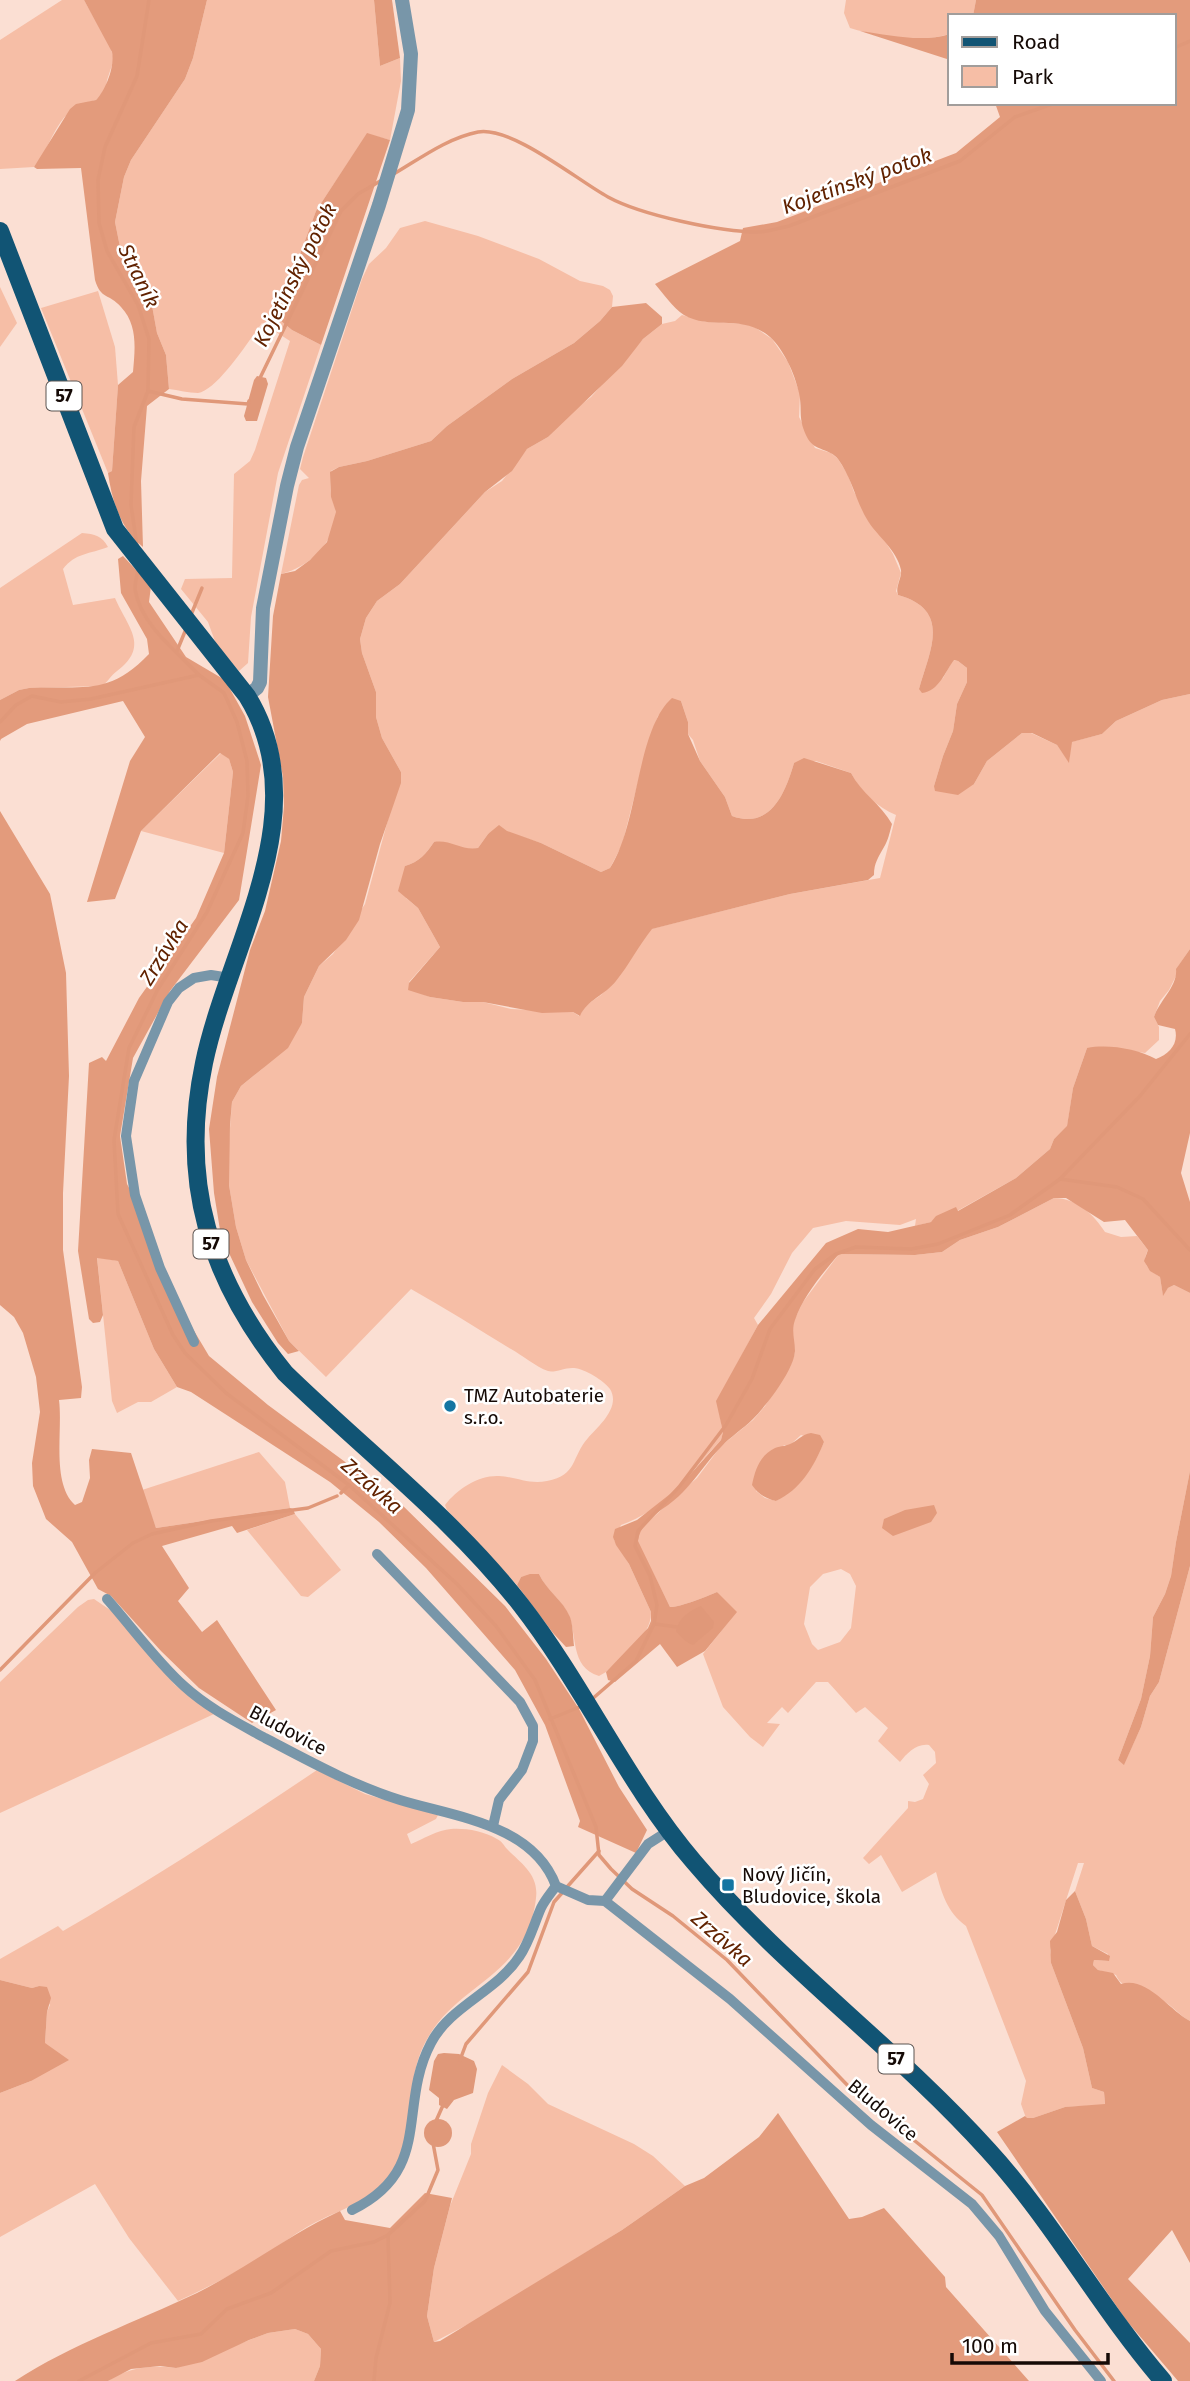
<svg xmlns="http://www.w3.org/2000/svg" width="1190" height="2381" font-family="'Fira Sans',sans-serif">
<style>
.green{fill:#f6bea6;fill-rule:evenodd}
.forest{fill:#e39b7c}
.water{fill:#e09879}
.lines{fill:none;stroke-linecap:round;stroke-linejoin:round}
.stream{stroke:#e09879;stroke-width:3.5}
.minor{stroke:#7896a9;stroke-width:10}
.tertiary{stroke:#7896a9;stroke-width:14}
.primary{stroke:#115474;stroke-width:18}
.poi-dot{fill:#1475a2;stroke:#fff;stroke-width:2.5}
.labels{text-anchor:middle;dominant-baseline:central;stroke-width:5;stroke-linejoin:round;paint-order:stroke}
.shield{fill:#fff;stroke:#5b5451;stroke-width:2}
.shield-label{font-size:18px;font-weight:bold;fill:#150a06}
.poi-label{font-size:19px;fill:#150a06;stroke:#fff;text-anchor:start}
.street-label{font-size:19px;fill:#150a06;stroke:#fff}
.water-label{font-size:21px;font-style:italic;fill:#612200;stroke:#fff}
</style>
<rect width="100%" height="100%" fill="#fbdfd3"/>
<!-- green -->
<g class="green">
<path d="M62,0H84L110,46L114,59L107,80L106,88L96,100C54,109 57,139 34,167L0,169V40Z"/>
<path d="M207,0H374L380,66L400,58L401,81L390,140L367,134L316,211L293,273L270,312L292,330L321,345L278,473L251,617L248,663L239,671L216,644L208,622L181,589L185,579L232,578L234,474L250,461L255,450L290,341L262,323C250,339 217,391 198,393C189,393 178,390 169,389L166,355L157,333L151,300L132,273L120,247L115,222L124,177L131,160L185,79L193,58Z"/>
<path d="M846,0H976L973,16H950V34C920,43 880,37 850,28L844,13Z"/>
<path d="M425,221L478,236L539,259L580,281L603,286L610,290L613,296L612,307L600,321L574,343L512,379L447,426L431,441L367,461L339,467L331,471C331,479 330,487 331,494C332,502 337,509 336,516C332,545 309,567 281,574L299,485L302,480L309,478L300,469L303,457L362,279L369,264L386,248L400,228Z"/>
<path d="M0,287L17,323L0,347Z"/>
<path d="M98,291L115,347L118,385L112,471L108,473L41,308Z"/>
<path d="M682,315L706,322L750,324L772,339L788,362L796,383L800,394L799,417L815,448L831,453L838,459L848,475L854,492L893,554L901,573L896,591L898,595C952,610 930,650 919,689L943,678L953,660L958,661L967,668V682L957,704L953,731L943,756L934,786L974,784L987,761L1022,733H1031L1057,745L1069,762L1071,742L1102,734L1116,721L1162,700L1190,694V949L1177,968V974L1169,990L1160,1001L1154,1017L1159,1027V1040L1145,1053L1114,1048H1087L1073,1088L1067,1127L1054,1139L1050,1149L1016,1178L957,1211L956,1208L931,1222L915,1226L916,1219L900,1225L846,1221L813,1228L792,1253L771,1294L754,1318L758,1325L717,1401L723,1432L721,1440C691,1471 664,1511 621,1525L614,1540L629,1564L651,1612C652,1636 621,1657 606,1672L599,1676C569,1667 578,1633 568,1614C561,1599 546,1590 539,1574L521,1577L517,1585L447,1510L445,1505C457,1489 479,1475 499,1476C516,1477 530,1485 547,1481C578,1475 571,1457 588,1438C599,1426 621,1407 610,1389C603,1380 585,1369 574,1368C566,1367 555,1373 548,1371C536,1367 522,1355 511,1349C478,1329 445,1308 411,1289L326,1377L289,1341L246,1260L236,1227L229,1185L228,1154L232,1102L241,1086L262,1069L302,1023L304,997L319,966L333,954L365,904L401,772L382,738L376,717V692L362,653L360,639L366,618L377,601L400,584L485,492L502,481L527,449L548,437L569,414L591,397L643,339L662,324L675,321ZM681,701L688,722V734L693,740L700,761L725,797L732,816C770,830 785,794 794,763L816,761L851,773C861,792 877,807 896,815L880,878L790,894L651,929L601,995L585,1006L579,1016L573,1012L511,1009L483,1002H463L430,997L415,991L409,982L440,947L418,908L406,898L405,866C419,862 426,854 434,842L469,850L478,848L488,834L497,829L541,843L601,872L610,868L622,845L648,743L658,716Z"/>
<path d="M82,533C95,534 102,536 108,547C90,554 75,553 63,569L73,605L115,598C128,628 150,646 117,671C111,675 108,682 102,686L29,688L19,690L0,700V588Z"/>
<path d="M221,753L229,759L233,772L224,853L141,831Z"/>
<path d="M1054,1198C1077,1198 1094,1215 1105,1232L1121,1237L1137,1236L1148,1250C1141,1264 1148,1269 1160,1277L1163,1295L1168,1288L1174,1285L1190,1293V1471L1176,1542L1171,1576L1165,1594L1153,1617L1150,1656L1141,1699L1118,1760L1124,1764L1141,1727L1150,1696L1159,1682L1190,1566V2021C1180,2016 1173,2006 1163,2001C1149,1994 1122,1991 1116,1975L1098,1970L1093,1965L1094,1960L1108,1961V1954L1092,1946L1086,1919L1075,1891L1084,1863H1078L1050,1950L1052,1960L1051,1963L1083,2048L1092,2088L1104,2092L1105,2105L1065,2107L1033,2118H1026L1021,2104L1026,2081L966,1926C947,1912 942,1894 936,1872L902,1892L881,1855L869,1864L863,1858L908,1808V1801L915,1802L923,1799L929,1784L923,1775L936,1763L935,1752L929,1745C917,1743 907,1753 900,1762L878,1741L888,1728L865,1707L856,1713L828,1682H816L788,1713L782,1707L767,1723L780,1724L763,1747L750,1737L723,1707L703,1654L730,1620L717,1592C708,1596 678,1608 670,1607L637,1541L639,1530L697,1478L721,1446L753,1420L765,1406L790,1367L795,1353L792,1329L795,1318L803,1302L839,1254L915,1255L942,1252L960,1240L998,1227ZM801,1435L824,1442C812,1470 801,1485 776,1501L765,1498L756,1491L784,1445H790ZM841,1569L850,1574L856,1586L851,1628L840,1642L818,1650L812,1644L804,1624L810,1587L823,1574Z"/>
<path d="M97,1257L118,1261L154,1349L177,1387L151,1402H138L117,1413L112,1401Z"/>
<path d="M259,1452L285,1482L290,1508L156,1528L142,1490Z"/>
<path d="M295,1514L341,1570L308,1597L301,1596L247,1530Z"/>
<path d="M94,1599L116,1614L175,1685L214,1714L0,1813V1682L78,1607L88,1600Z"/>
<path d="M317,1770L365,1794L438,1815L436,1819L407,1834L411,1844C423,1839 438,1830 451,1829C465,1828 484,1831 497,1839C502,1841 504,1846 508,1850C522,1864 539,1875 536,1898C527,1977 457,1982 426,2041C401,2086 421,2147 381,2186C361,2205 331,2213 307,2227C293,2235 281,2245 267,2253C239,2271 209,2287 178,2301L129,2238L95,2184L0,2237V2093L31,2081L45,2043L47,2012L50,2005L39,1986L32,1988L0,1980V1959L58,1926L63,1931C150,1881 234,1826 317,1770Z"/>
<path d="M502,2065L528,2084L548,2104L634,2144L653,2156L685,2186L622,2230L480,2318L434,2342L427,2316L434,2268L450,2206L471,2154V2144L488,2093Z"/>
<path d="M295,2329L308,2334L321,2349L320,2366L314,2381H108C129,2367 151,2365 176,2368L268,2333Z"/>
</g>
<!-- forest -->
<g class="forest">
<path d="M84,0H207L193,58L185,79L131,160L124,177L115,222L120,247L132,273L151,300L157,333L166,355L169,389L147,406L141,481L143,547C121,529 112,502 108,473L112,471L118,385L133,372C135,349 138,325 121,307C109,293 101,300 95,280L81,168L37,169L34,167L70,109L76,104L96,100C106,90 115,66 112,52Z"/>
<path d="M374,0H392L400,58L380,66Z"/>
<path d="M976,0H1190V694L1162,700L1116,721L1102,734L1072,742L1069,763L1057,745L1032,733H1022L987,761L974,784L958,795L935,791L934,786L943,756L953,731L957,704L967,682V668L958,661L954,660C945,672 939,691 922,693L919,689C930,650 952,610 898,595C895,586 902,579 901,570C897,550 878,537 868,521C856,502 852,478 838,459C829,448 815,451 808,439C797,418 803,412 799,393C795,374 784,350 770,337C742,313 712,331 684,315C673,308 663,293 655,284L740,241L743,228L777,222L956,153L1000,117L995,103H1174V16H973Z"/>
<path d="M860,31C890,35 921,43 950,34V60Z"/>
<path d="M367,133L390,140L321,345L292,330L270,312L293,273L316,211Z"/>
<path d="M646,303L662,317V324L643,339L622,366L548,437L527,449L512,471L485,492L400,584L377,601L366,618L360,639L362,653L376,692V717L382,738L401,772V783L380,844L359,920L346,940L319,966L304,997L302,1023L288,1048L241,1086L232,1102L230,1125L229,1185L236,1227L246,1260L263,1295L289,1341L299,1351L288,1354L278,1343L252,1302L221,1236L214,1193L209,1129L217,1077L250,950L265,911L281,841L284,806L283,777L268,697L273,616L281,574L295,571L310,560L327,542L336,512L331,497L330,472L339,467L367,461L431,441L447,426L512,379L574,343L600,321L612,307Z"/>
<path d="M123,556L151,586L149,602L186,657L225,680L245,716L261,765L239,900L170,991L133,1058L120,1136L127,1184L139,1207L184,1314L209,1356L268,1405L398,1501L505,1606L546,1659L579,1709L619,1787L647,1830L636,1853L578,1827L580,1821L545,1725L515,1670L426,1568L379,1522L330,1482L191,1392L177,1387L154,1349L118,1261L97,1258L103,1315L100,1322L93,1323L89,1319L78,1251L89,1063L102,1057L106,1061L139,998L196,918L224,853L233,772L229,759L220,753L141,831L115,899L87,902L130,761L145,737L123,701L27,724L1,739L0,741V700L19,690L29,688C82,685 108,697 149,654L147,639L121,593L118,559Z"/>
<path d="M672,698L681,701L688,722V734L700,761L725,797L732,816C770,830 785,794 794,763L804,758L851,773C861,793 881,804 892,824C890,831 888,841 884,847C878,858 874,863 874,875L868,880L790,894L652,929C639,945 629,965 616,981C605,995 587,1000 580,1016L573,1012L542,1013L483,1002H463L430,997L408,990L409,983L440,947L418,908L398,891L405,866C419,862 426,854 434,842C450,839 462,851 478,848L488,834L499,825L507,831L541,843L601,872L610,868C639,824 636,730 672,698Z"/>
<path d="M0,811L50,894L66,973L69,1076L63,1193V1250L82,1387L81,1398L59,1400C63,1430 51,1483 75,1505L82,1502L90,1478L89,1460L92,1449L131,1453L156,1528L290,1508L293,1509L295,1514L237,1533L232,1526L162,1546L189,1588L178,1601L202,1632L217,1620L276,1710L252,1723L199,1688L161,1651L111,1596L98,1589L72,1542L46,1519L33,1486L32,1463L40,1412L36,1377L23,1333L14,1317L0,1305Z"/>
<path d="M1190,949V1133L1181,1173L1190,1202V1293L1174,1285L1168,1288L1163,1296L1160,1277L1150,1271L1144,1261L1148,1250L1125,1220L1104,1222L1066,1198H1054L998,1227L960,1240L942,1252L915,1255L839,1254C823,1273 803,1296 795,1320C791,1331 795,1340 795,1351C794,1370 766,1406 753,1419C743,1429 730,1437 721,1447C707,1461 697,1478 683,1492C668,1509 641,1517 638,1541L670,1607C678,1608 708,1596 717,1592L737,1612L705,1651L677,1667L660,1644L615,1682L608,1680L606,1672L648,1628L651,1621V1612L629,1564L616,1545L613,1537L615,1529L637,1520L679,1487L721,1440L723,1432L716,1401L758,1325L826,1243L858,1229L888,1232L931,1222L936,1216L956,1207L958,1211L1016,1178L1050,1149L1054,1139L1067,1126L1073,1088L1087,1048C1109,1044 1137,1049 1156,1059C1169,1054 1179,1044 1175,1029L1158,1025L1154,1017C1159,1001 1178,986 1176,969Z"/>
<path d="M811,1433L820,1435L824,1442C814,1467 800,1490 776,1501C765,1498 758,1494 752,1485C755,1470 760,1455 775,1448C781,1446 787,1446 792,1443C800,1439 801,1435 811,1433Z"/>
<path d="M1190,1471V1566L1159,1682L1150,1696L1141,1727L1124,1765L1118,1760L1141,1699L1150,1656L1153,1617L1165,1594L1171,1576L1176,1542Z"/>
<path d="M934,1505L937,1513L931,1522L893,1536L882,1528L884,1519L905,1510Z"/>
<path d="M530,1574H539C546,1590 563,1600 570,1617C573,1625 573,1637 574,1646L566,1647L553,1633L517,1585L521,1577Z"/>
<path d="M1075,1891L1086,1919L1092,1946L1110,1956L1109,1961L1094,1960L1093,1965L1098,1970L1113,1973L1121,1984C1147,1976 1170,2011 1190,2021V2263L1172,2230L1128,2279L1190,2343V2381H1178L1126,2320L997,2132L1025,2116L1027,2118H1033L1065,2107L1105,2104L1104,2092L1092,2088L1083,2048L1051,1963L1050,1941L1057,1932L1066,1900Z"/>
<path d="M0,1980L32,1988L39,1986L47,1987L51,1998L47,2012L45,2043L69,2060L31,2081L0,2093Z"/>
<path d="M778,2113L849,2219L862,2217L884,2208L945,2277L946,2287L1029,2381H314L320,2366L321,2349L308,2334L295,2329L268,2333L249,2340L202,2362L176,2368L160,2366L131,2369L108,2381H15C72,2344 136,2322 197,2293C247,2268 290,2234 340,2211L345,2220L390,2228L425,2193L452,2198L434,2268L427,2316L434,2342L440,2341L622,2230L685,2186L704,2178L759,2137Z"/>
</g>
<!-- water -->
<g class="water">
<path d="M257,376L266,378L268,384L257,421H246L244,416L254,380Z"/>
<path d="M701,1606L714,1622L713,1628L693,1645C686,1643 681,1637 676,1631C678,1619 690,1610 701,1606Z"/>
<path d="M444,2053L459,2054L474,2061L477,2069L473,2093L454,2100L447,2109L439,2105V2098L429,2090L434,2061L438,2054Z"/>
<circle cx="438" cy="2133" r="14"/>
</g>
<g class="lines">
<!-- stream -->
<g class="stream">
<path d="M1174,48L1190,41"/>
<path d="M392,175C418,160 447,138 478,132C512,126 577,180 608,197C641,215 720,232 758,232C768,232 779,228 789,226L960,161L1015,117L1055,103"/>
<path d="M260,378L341,211L358,194L382,180"/>
<path d="M148,391L182,399L248,404L249,401"/>
<path d="M137,546L131,505L134,427L148,391L149,339L138,305L107,251L99,223L98,180L105,147L137,76L149,0"/>
<path d="M139,567C137,574 135,582 135,589C140,624 177,652 199,675"/>
<path d="M191,615L202,588"/>
<path d="M177,651L186,629"/>
<path d="M0,722L16,705L32,696L61,702L91,699L199,675L224,693L237,722L247,761L248,796L243,833L207,912L158,989L129,1048L114,1140L118,1214L173,1335L185,1353L226,1393L349,1485L457,1584L496,1626L535,1680L596,1827L599,1855L611,1869L632,1889L673,1916L727,1960L853,2091L982,2195L1075,2330L1114,2381"/>
<path d="M1060,1179L1117,1187L1143,1199L1190,1250"/>
<path d="M341,1493L349,1485"/>
<path d="M655,1624L677,1627"/>
<path d="M0,1670L95,1573L133,1543L152,1534L211,1521L308,1508L337,1496"/>
<path d="M591,1700L636,1661L654,1624L657,1605L650,1576L635,1546L638,1531L679,1487L726,1425L752,1379L770,1329L815,1269L836,1254L856,1247L911,1249L938,1244L1010,1215L1060,1179L1140,1096L1190,1034"/>
<path d="M550,1719L582,1706"/>
<path d="M567,1887L599,1851"/>
<path d="M460,2060L466,2044L528,1972L554,1902L562,1893"/>
<path d="M436,2121L444,2103"/>
<path d="M79,2381L151,2343L201,2334L227,2309L271,2293L331,2251L374,2242L388,2235"/>
<path d="M374,2381L376,2358L390,2303L388,2235L425,2201L438,2170L433,2143"/>
</g>
<!-- minor -->
<g class="minor">
<path d="M194,1342L160,1268L135,1195L126,1136L134,1081L168,1002L179,988L194,978L211,975L230,978"/>
<path d="M377,1554L520,1702L533,1726V1741L522,1770L499,1800L493,1826"/>
<path d="M107,1599C131,1626 158,1663 184,1686C208,1708 238,1723 265,1738C309,1761 352,1785 400,1800C455,1817 533,1824 556,1886L588,1900L605,1901L730,1999L871,2125L972,2204L999,2236L1045,2311L1101,2381"/>
<path d="M605,1901L648,1844L670,1830"/>
<path d="M352,2210C434,2170 397,2107 431,2043C450,2006 496,1992 519,1957C529,1943 534,1924 541,1908C545,1900 551,1893 556,1886"/>
</g>
<!-- tertiary -->
<path class="tertiary" d="M247,696L257,688L260,682L263,608L287,486L297,447L379,205L408,110L411,54L402,0"/>
<!-- primary -->
<path class="primary" d="M0,231L115,529L247,696C319,812 228,947 204,1063C179,1182 210,1280 285,1373C364,1450 453,1518 521,1605C584,1686 628,1785 694,1862C783,1967 896,2048 988,2150C1053,2221 1100,2308 1163,2381"/>
</g>
<!-- markers -->
<g class="poi-dot">
<circle cx="450" cy="1406" r="7"/>
<rect x="721" y="1878" width="14" height="14" rx="3.5"/>
</g>
<g class="labels">
<!-- shield labels -->
<g class="shield">
<rect x="46.5" y="381.5" width="35" height="29" rx="5"/>
<rect x="193.5" y="1229.5" width="35" height="29" rx="5"/>
<rect x="878.5" y="2044.5" width="35" height="29" rx="5"/>
</g>
<g class="shield-label">
<text x="64" y="396">57</text>
<text x="211" y="1244">57</text>
<text x="896" y="2059">57</text>
</g>
<!-- poi labels -->
<g class="poi-label">
<text x="464" y="1395">TMZ Autobaterie<tspan x="464" dy="22">s.r.o.</tspan></text>
<text x="742" y="1874">Nový Jičín,<tspan x="742" dy="22">Bludovice, škola</tspan></text>
</g>
<!-- street labels -->
<g class="street-label">
<text transform="translate(288 1730) rotate(28)">Bludovice</text>
<text transform="translate(883 2110) rotate(40)">Bludovice</text>
</g>
<!-- water labels -->
<g class="water-label">
<text transform="translate(857 181) rotate(-20)">Kojetínský potok</text>
<text transform="translate(295 275) rotate(-63)">Kojetínský potok</text>
<text transform="translate(139 276) rotate(64)">Straník</text>
<text transform="translate(164 952) rotate(-58)">Zrzávka</text>
<text transform="translate(372 1486) rotate(41)">Zrzávka</text>
<text transform="translate(722 1939) rotate(41)">Zrzávka</text>
</g>
</g>
<!-- legend -->
<rect x="948" y="14" width="228" height="91" fill="#ffffff" stroke="#a19d9b" stroke-width="2"/>
<rect x="962" y="37" width="35" height="10" fill="#115474" stroke="#a19d9b" stroke-width="2"/>
<text x="1012" y="49" font-size="21" fill="#150a06">Road</text>
<rect x="962" y="66" width="35" height="21" fill="#f6bea6" stroke="#a19d9b" stroke-width="2"/>
<text x="1012" y="84" font-size="21" fill="#150a06">Park</text>
<!-- scale -->
<path d="M952 2353v10h156v-10" fill="none" stroke="#150a06" stroke-width="3.5"/>
<text x="962" y="2353" font-size="21" fill="#150a06" stroke="#ffffff" stroke-width="5" paint-order="stroke">100 m</text>
</svg>
